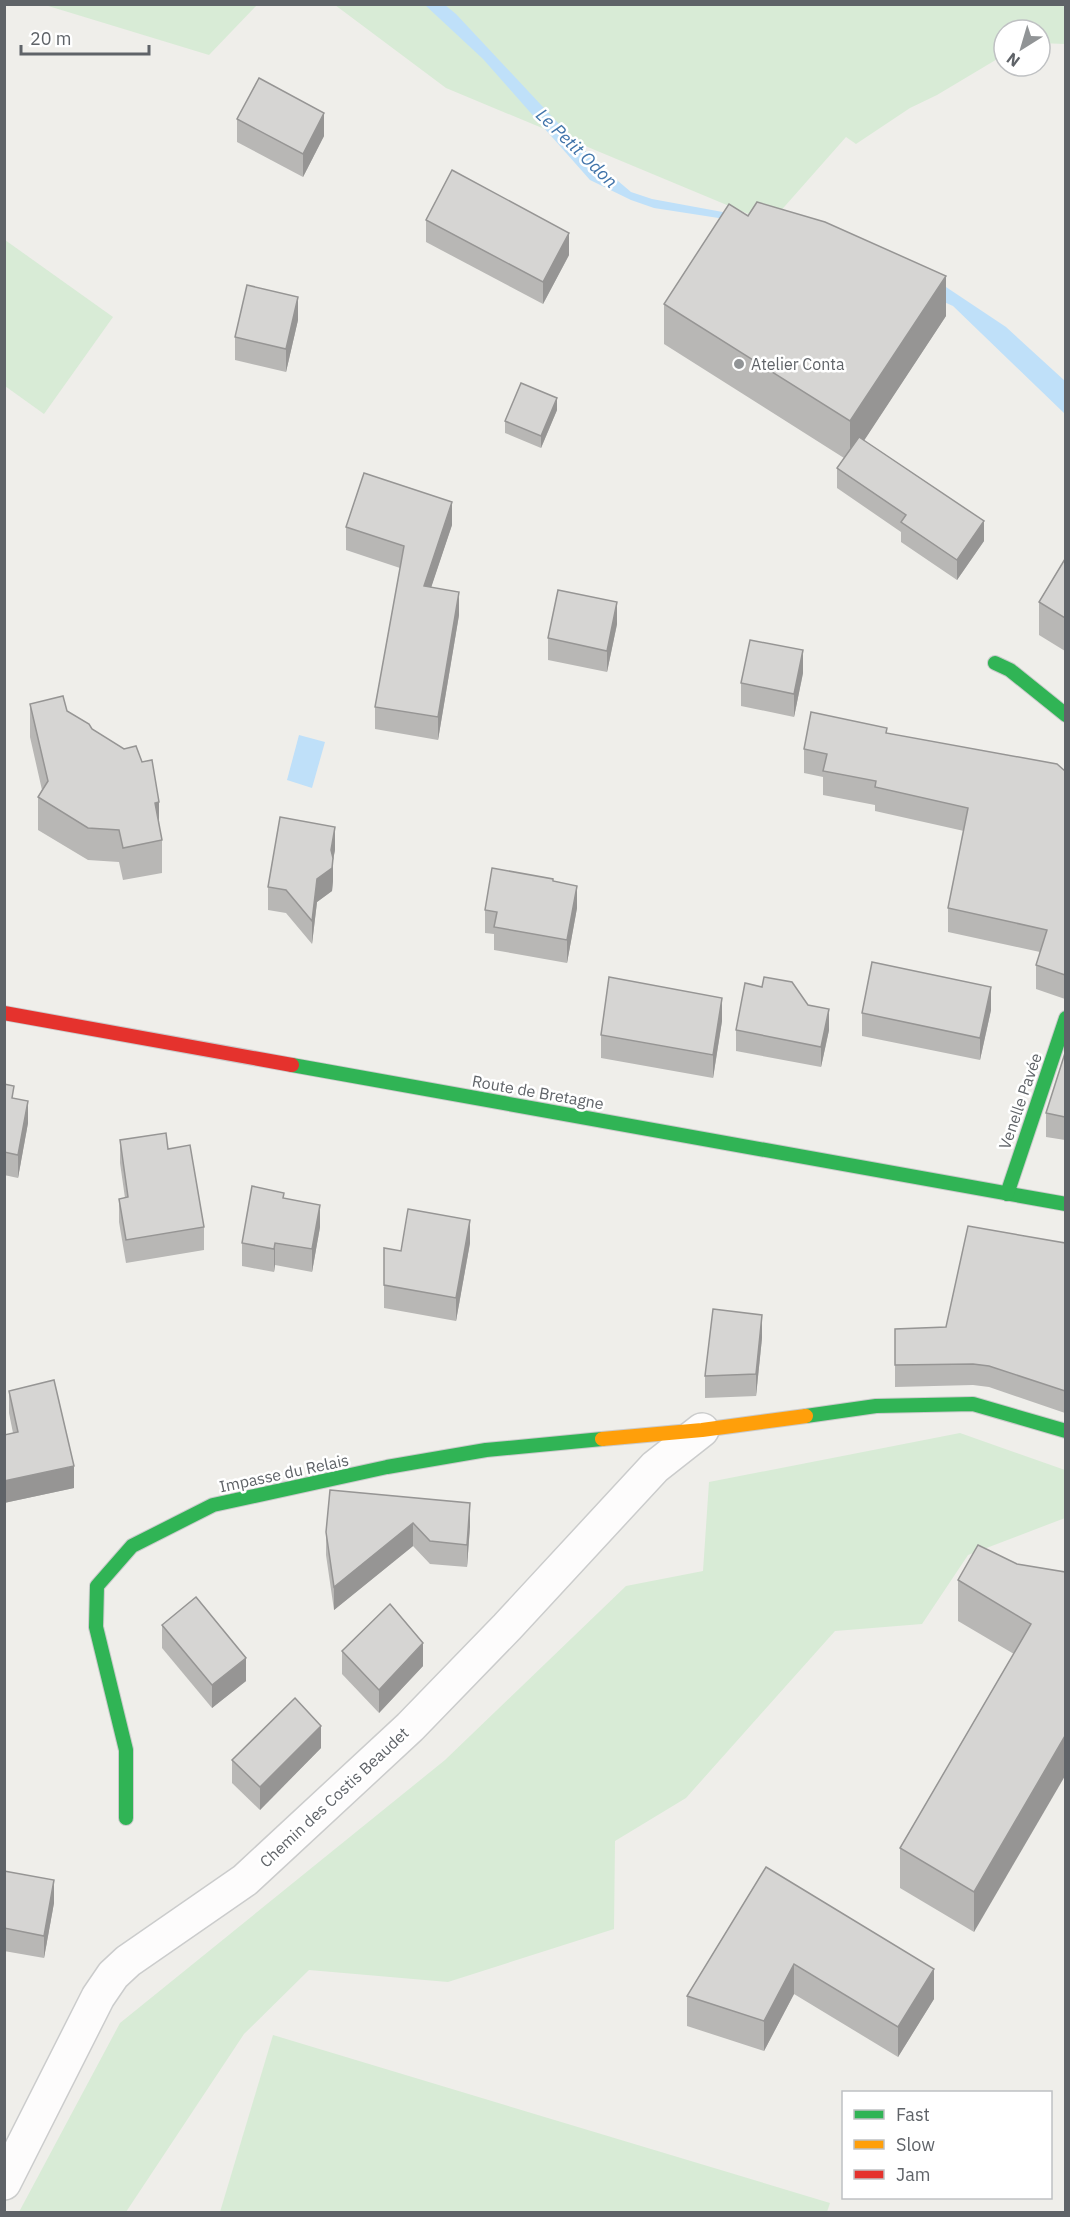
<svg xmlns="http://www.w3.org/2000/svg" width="1070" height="2217" font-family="'IBM Plex Sans',sans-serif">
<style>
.green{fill:#d8ebd6}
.water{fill:#bfe0f9}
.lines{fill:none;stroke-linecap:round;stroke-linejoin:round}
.street-casing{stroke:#cbcccc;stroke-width:36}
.fast-casing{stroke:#cacacb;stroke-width:16}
.slow-casing{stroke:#cacacb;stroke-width:16}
.jam-casing{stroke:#cacacb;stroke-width:16}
.street{stroke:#fdfcfc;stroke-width:33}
.fast{stroke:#30b455;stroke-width:14}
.slow{stroke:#ff9f0a;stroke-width:14}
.jam{stroke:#e5322d;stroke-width:14}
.wall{fill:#b8b7b5}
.shaded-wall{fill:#969594}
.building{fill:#d6d5d3;stroke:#969594;stroke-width:1.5}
.poi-dot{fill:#919496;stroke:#fff;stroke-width:2}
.labels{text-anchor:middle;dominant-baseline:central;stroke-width:5;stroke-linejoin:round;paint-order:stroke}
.poi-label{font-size:16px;fill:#5f6368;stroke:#fff;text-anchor:start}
.street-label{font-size:16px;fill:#5f6368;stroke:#fff}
.water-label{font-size:18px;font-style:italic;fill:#4174aa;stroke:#fff}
</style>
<rect width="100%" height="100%" fill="#efeeea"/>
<!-- green -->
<g class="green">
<path d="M45,5L257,4V5L209,55Z"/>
<path d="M335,5H1065V44L1040,43V30H1004V55L937,95L910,108L856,144L846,137L770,223L446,88Z"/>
<path d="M5,240L113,317L44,414L5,386Z"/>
<path d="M960,1433L1065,1470V1518L968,1555L922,1624L835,1631L686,1798L615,1841L614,1929L448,1982L309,1970L244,2034L126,2212H19L120,2023L445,1760L626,1586L703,1571L709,1482Z"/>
<path d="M273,2035L830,2203L827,2212H220Z"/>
</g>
<!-- water -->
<g class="water">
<path d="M425,5H445L456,14L571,137L605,170L631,192L652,199L739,215L943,285L1006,327L1065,381V414L953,306L904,284L725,219L654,208L631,200L590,180L483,59Z"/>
<path d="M299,735L325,742L312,788L287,780Z"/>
</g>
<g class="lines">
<!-- street casing -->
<g class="street-casing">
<path id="street" d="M4,2183L98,1997L113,1975L128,1961L245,1880L410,1727L507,1627L655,1467L702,1430"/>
</g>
<!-- fast casing -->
<g class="fast-casing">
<g id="fast">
<path d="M995,663L1010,670L1066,715"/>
<path d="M292,1065L1066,1204"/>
<path d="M1007,1194L1066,1018"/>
<path d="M806,1416L876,1406L973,1404L1066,1431"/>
<path d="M126,1818V1750L96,1627L97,1586L132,1546L213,1505L387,1467L486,1450L602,1439"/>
</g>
</g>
<!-- slow casing -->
<g class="slow-casing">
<path id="slow" d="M602,1439L702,1430L806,1416"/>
</g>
<!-- jam casing -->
<g class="jam-casing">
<path id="jam" d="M4,1013L292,1065"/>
</g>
<!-- street -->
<use href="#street" class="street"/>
<!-- fast -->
<use href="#fast" class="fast"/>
<!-- slow -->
<use href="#slow" class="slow"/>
<!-- jam -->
<use href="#jam" class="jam"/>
</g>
<!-- wall -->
<g class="wall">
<path d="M237,119L324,136L303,177L237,142Z"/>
<path d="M748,216L946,316L864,440L984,541L957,580L901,542V532L837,488V468L844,458L664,344V304Z"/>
<path d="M426,220L569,255L543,304L426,242Z"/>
<path d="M298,320L286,372L235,360V337Z"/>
<path d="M557,410L541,448L505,433V421Z"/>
<path d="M452,525L431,587L459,615L438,740L375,729V707L400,568L346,550V527Z"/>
<path d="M1065,559V651L1039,635V602Z"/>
<path d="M617,624L607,672L548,660V638Z"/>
<path d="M803,673L794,717L741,706V683Z"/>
<path d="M30,704L67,711L159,826L162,840V873L123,880L119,862L88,860L38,830V797L42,790L30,737Z"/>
<path d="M887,733L1065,771V999L1036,989V965L1040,952L948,932V908L964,831L875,811V805L823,795V777L804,773V749Z"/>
<path d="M335,850L333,860V881L332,891L317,902L312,944L286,913L268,910V887Z"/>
<path d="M577,908L567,963L494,950V934L485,933V910Z"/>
<path d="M762,987L808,1005L829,1030L821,1067L736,1051V1030Z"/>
<path d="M991,1010L980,1060L862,1036V1013Z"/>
<path d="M722,1021L713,1078L601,1058V1035Z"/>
<path d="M1065,1053V1140L1046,1137V1113Z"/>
<path d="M4,1084L28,1123L18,1178L4,1175Z"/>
<path d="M120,1140L168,1149L204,1227V1250L126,1263L119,1222V1199L125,1198L120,1163Z"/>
<path d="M284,1198L320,1227L312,1272L275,1265L274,1272L242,1266V1243Z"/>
<path d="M470,1243L456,1321L384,1308V1285L401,1251Z"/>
<path d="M1065,1243V1413L989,1387L973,1385L895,1387V1329L946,1327Z"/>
<path d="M762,1338L756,1396L705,1398V1376Z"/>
<path d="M9,1391L74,1488L4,1503V1435L13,1433L9,1413Z"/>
<path d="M330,1490L470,1526L467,1567L430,1564L413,1546L334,1610L326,1555V1532Z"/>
<path d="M1017,1564L1065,1572L974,1932L900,1888V1848L1014,1654L958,1621V1580Z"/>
<path d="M162,1625L246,1681L212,1708L162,1648Z"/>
<path d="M342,1651L423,1666L379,1713L342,1674Z"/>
<path d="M321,1748L260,1810L232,1783V1760Z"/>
<path d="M766,1867L934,1999L898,2057L794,1994L764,2051L687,2026V1996Z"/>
<path d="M4,1871L54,1903L44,1958L4,1951Z"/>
</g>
<!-- shaded-wall -->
<g class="shaded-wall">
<path d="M324,113V136L303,177V154Z"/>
<path d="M569,233V255L543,304V282Z"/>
<path d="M946,276V316L850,462V421Z"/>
<path d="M298,297V320L286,372V349Z"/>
<path d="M557,398V410L541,448V436Z"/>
<path d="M452,502V525L424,609V586Z"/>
<path d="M984,521V541L957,580V560Z"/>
<path d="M459,592V615L438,740V717Z"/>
<path d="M617,602V624L607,672V651Z"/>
<path d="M803,650V673L794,717V694Z"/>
<path d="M159,802V834L155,803Z"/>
<path d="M335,827V850L333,860V881L332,891L317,902L312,944V921L317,879L331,850Z"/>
<path d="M577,886V908L567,963V940Z"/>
<path d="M991,987V1010L980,1060V1038Z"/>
<path d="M722,998V1021L713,1078V1055Z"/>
<path d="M829,1009V1030L821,1067V1047Z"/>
<path d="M28,1101V1123L18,1178V1155Z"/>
<path d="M320,1205V1227L312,1272V1249Z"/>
<path d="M470,1220V1243L456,1321V1298Z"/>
<path d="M275,1243V1265L274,1272V1249Z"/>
<path d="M762,1315V1338L756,1396V1374Z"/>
<path d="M74,1466V1488L4,1503V1481Z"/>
<path d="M470,1503V1526L467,1567V1545Z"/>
<path d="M413,1523V1546L334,1610V1587Z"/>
<path d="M423,1643V1666L379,1713V1690Z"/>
<path d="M246,1658V1681L212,1708V1685Z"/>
<path d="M321,1726V1748L260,1810V1787Z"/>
<path d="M1065,1736V1776L974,1932V1892Z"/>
<path d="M54,1880V1903L44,1958V1936Z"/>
<path d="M794,1964V1994L764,2051V2021Z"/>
<path d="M934,1969V1999L898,2057V2027Z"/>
</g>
<!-- building -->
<g class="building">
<path d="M259,78L324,113L303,154L237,119Z"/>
<path d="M452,170L569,233L543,282L426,220Z"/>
<path d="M757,202L825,222L946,276L850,421L664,304L729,204L748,216Z"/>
<path d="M247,285L298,297L286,349L235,337Z"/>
<path d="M521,383L557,398L541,436L505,421Z"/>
<path d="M859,437L984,521L957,560L901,522L906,515L837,468Z"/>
<path d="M364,473L452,502L424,586L459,592L438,717L375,707L404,546L346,527Z"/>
<path d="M1065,559V618L1039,602Z"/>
<path d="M558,590L617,602L607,651L548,638Z"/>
<path d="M750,640L803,650L794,694L741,683Z"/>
<path d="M63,696L67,711L89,724L92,729L124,749L136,746L142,762L152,760L159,802L155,803L162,840L123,848L119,830L88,828L38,797L48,781L30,704Z"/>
<path d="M811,712L887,728L886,733L1057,764L1065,771V975L1036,965L1047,930L948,908L968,808L875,787L876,781L823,771L827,754L804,749Z"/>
<path d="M280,817L335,827L331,850L333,858L332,868L317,879L312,921L286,890L268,887Z"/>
<path d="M492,868L553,879V881L577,886L567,940L494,927L497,912L485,910Z"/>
<path d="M872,962L991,987L980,1038L862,1013Z"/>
<path d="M609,977L722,998L713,1055L601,1035Z"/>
<path d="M764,977L792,982L808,1005L829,1009L821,1047L736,1030L745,983L762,987Z"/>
<path d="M1065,1053V1117L1046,1113Z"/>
<path d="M4,1084L14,1086L12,1098L28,1101L18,1155L4,1152Z"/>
<path d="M166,1133L168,1149L190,1145L204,1227L126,1240L119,1199L128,1197L120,1140Z"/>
<path d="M252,1186L284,1193L283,1198L320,1205L312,1249L275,1243L274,1249L242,1243Z"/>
<path d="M408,1209L470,1220L456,1298L384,1285V1248L401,1251Z"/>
<path d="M968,1226L1065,1243V1391L989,1366L973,1364L895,1365V1329L946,1327Z"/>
<path d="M713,1309L762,1315L756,1374L705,1376Z"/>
<path d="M54,1380L74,1466L4,1481V1435L18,1432L9,1391Z"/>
<path d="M330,1490L470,1503L467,1545L430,1541L413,1523L334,1587L326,1532Z"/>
<path d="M978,1545L1017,1564L1065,1572V1736L974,1892L900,1848L1031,1624L958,1580Z"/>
<path d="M196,1597L246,1658L212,1685L162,1625Z"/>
<path d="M390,1604L423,1643L379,1690L342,1651Z"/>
<path d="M295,1698L321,1726L260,1787L232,1760Z"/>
<path d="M766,1867L934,1969L898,2027L794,1964L764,2021L687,1996Z"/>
<path d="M4,1871L54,1880L44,1936L4,1928Z"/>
</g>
<!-- markers -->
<circle class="poi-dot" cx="739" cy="364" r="6"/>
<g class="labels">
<!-- poi labels -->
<g class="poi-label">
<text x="751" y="364">Atelier Conta</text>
</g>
<!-- street labels -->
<g class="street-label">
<text transform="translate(538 1092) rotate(10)">Route de Bretagne</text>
<text transform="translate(1020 1101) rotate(-71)">Venelle Pavée</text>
<text transform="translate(284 1473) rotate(-12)">Impasse du Relais</text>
<text transform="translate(334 1797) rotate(-43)">Chemin des Costis Beaudet</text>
</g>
<!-- water labels -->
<g class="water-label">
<text transform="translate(577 148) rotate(44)">Le Petit Odon</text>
</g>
</g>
<!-- border -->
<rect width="1070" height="2217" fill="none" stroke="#5f6368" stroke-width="12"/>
<!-- legend -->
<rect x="842" y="2091" width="210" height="108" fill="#ffffff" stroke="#bfc1c3" stroke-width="1.5"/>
<rect x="854" y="2110" width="30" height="9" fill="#30b455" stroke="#bfc1c3" stroke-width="1.5"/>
<text x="896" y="2121" font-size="18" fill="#5f6368">Fast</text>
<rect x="854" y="2140" width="30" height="9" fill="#ff9f0a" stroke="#bfc1c3" stroke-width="1.5"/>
<text x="896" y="2151" font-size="18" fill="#5f6368">Slow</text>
<rect x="854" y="2170" width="30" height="9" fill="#e5322d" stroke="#bfc1c3" stroke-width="1.5"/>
<text x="896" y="2181" font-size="18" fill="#5f6368">Jam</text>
<!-- north arrow -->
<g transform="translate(1022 48) rotate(217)"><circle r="28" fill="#ffffff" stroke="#bfc1c3" stroke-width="1.5"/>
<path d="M0-4.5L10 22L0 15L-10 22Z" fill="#919496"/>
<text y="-9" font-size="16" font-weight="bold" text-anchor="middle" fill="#5f6368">N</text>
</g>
<!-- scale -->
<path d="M21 45v9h128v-9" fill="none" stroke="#5f6368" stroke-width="3"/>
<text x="30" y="45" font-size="18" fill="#5f6368" stroke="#ffffff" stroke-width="4.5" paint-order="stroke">20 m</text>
</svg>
